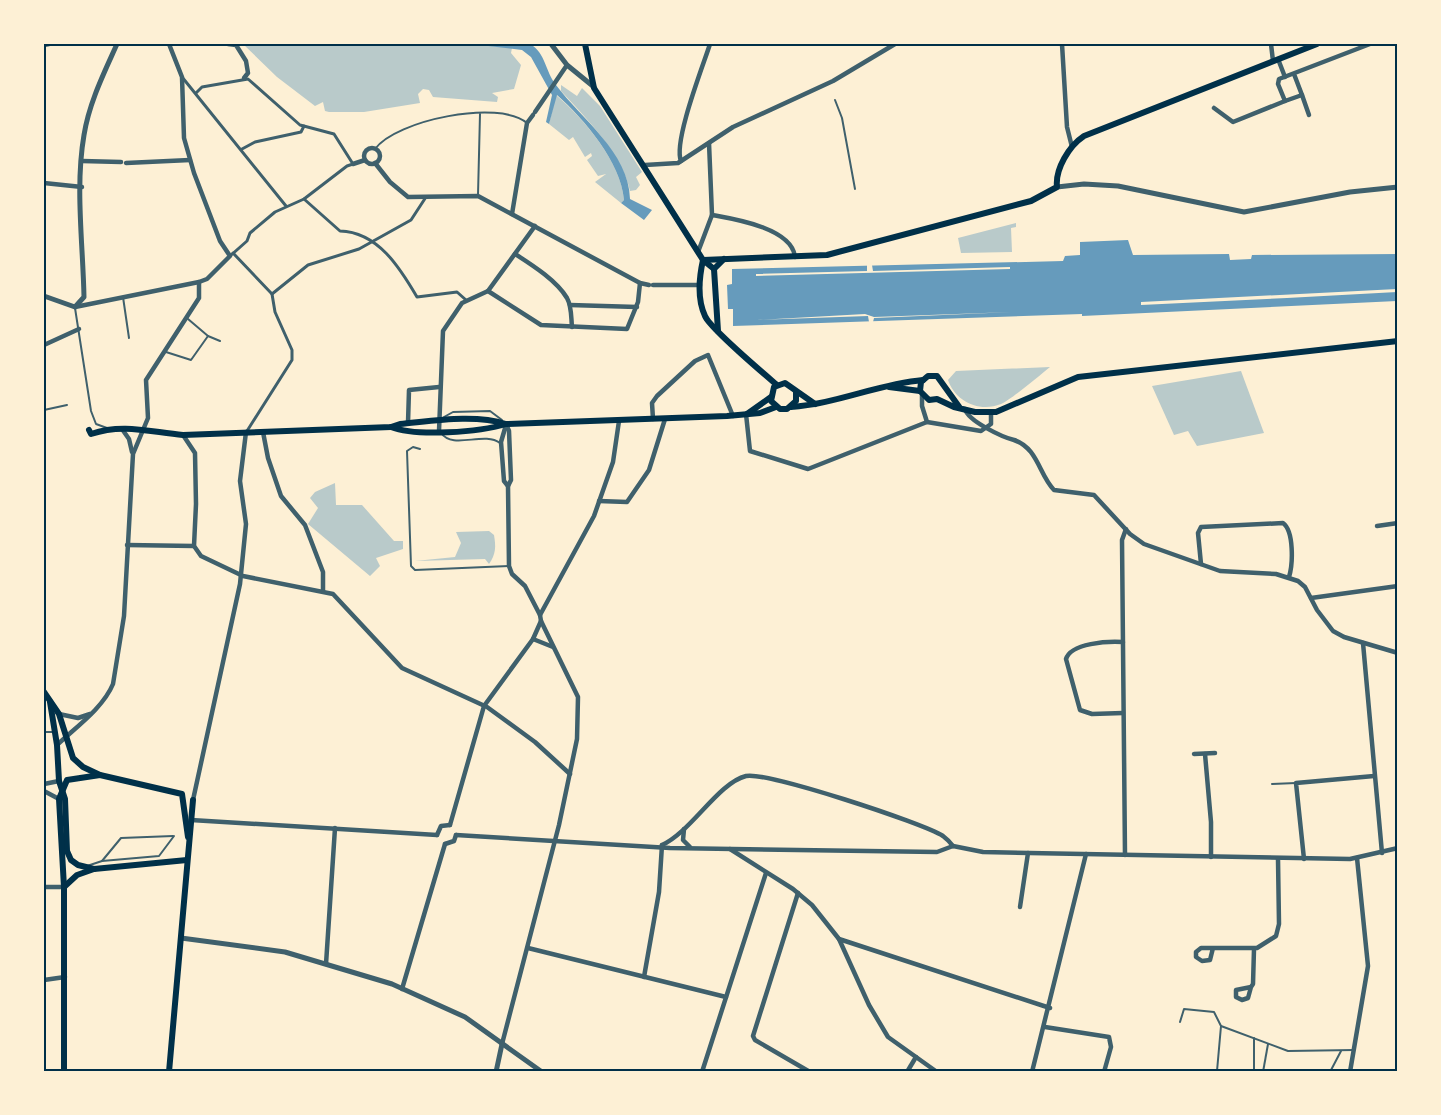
<svg xmlns="http://www.w3.org/2000/svg" width="1441" height="1115" font-family="'Alegreya Sans',sans-serif">
<style>
.green{fill:#b9caca}
.water{fill:#669bbc}
.pier{fill:#fdf0d5}
.lines{fill:none;stroke-linecap:round;stroke-linejoin:round}
.service{stroke:#3f606c;stroke-width:2}
.pedestrian{stroke:#3f606c;stroke-width:3}
.minor{stroke:#3f606c;stroke-width:4.5}
.tertiary{stroke:#3f606c;stroke-width:5}
.secondary{stroke:#003049;stroke-width:6}
.neatline{fill:none;stroke:#003049;stroke-width:2}
</style>
<rect width="100%" height="100%" fill="#fdf0d5"/>
<!-- green -->
<g class="green">
<path d="M243,44H471L512,48L511,53L521,65L514,89L492,93L498,97L497,102L433,97L429,90L423,89L418,94L420,103L364,112H329L325,111L323,102L315,106L277,77Z"/>
<path d="M561,85L577,96L582,88L600,106L642,172L636,177L640,185L636,190L630,191C623,155 585,117 561,91Z"/>
<path d="M556,95C584,119 621,162 624,200L621,203L595,182L606,174L598,176L587,160L592,156L591,153L585,157L573,137L569,140L549,124Z"/>
<path d="M1016,223V227L1011,228L1012,252L961,253L958,238Z"/>
<path d="M1050,367C1039,376 1012,399 1001,404C979,413 955,401 948,380L956,371Z"/>
<path d="M1241,371L1264,433L1197,446L1188,431L1174,435L1152,386Z"/>
<path d="M335,483L336,505H362L394,541H403V549L376,558L380,566L370,576L308,524L318,508L310,498L315,492Z"/>
<path d="M489,531L494,535C496,547 496,554 489,564L485,559L415,561L455,557L461,543L456,532Z"/>
</g>
<!-- water -->
<g class="water">
<path d="M471,44H530C546,53 545,71 556,85C581,119 629,152 630,199L652,210L644,220L621,203L624,200C621,162 584,119 557,95L549,124L546,122L552,95L531,57L522,50Z"/>
<path d="M1128,240L1133,255L1229,254L1230,260L1251,259L1252,255L1398,254L1397,301L1082,316V314L733,326V309H728L727,285L732,284V269L1063,261L1065,256L1080,255V242Z"/>
</g>
<!-- pier -->
<g class="pier">
<path d="M867,265H872L873,271L1010,267V269L756,276V274L867,271Z"/>
<path d="M1397,289V292L1287,298L1141,305V302Z"/>
<path d="M1012,312L874,318L873,322H869L868,316L757,320L865,314L874,317Z"/>
</g>
<g class="lines">
<!-- service -->
<g class="service">
<path d="M835,100L842,118L855,189"/>
<path d="M375,149C396,120 499,99 527,123"/>
<path d="M478,195L480,114"/>
<path d="M123,297L129,338"/>
<path d="M75,308L91,411L96,424L107,428"/>
<path d="M188,319L208,336L220,341"/>
<path d="M166,352L191,360L208,336"/>
<path d="M44,410L67,405"/>
<path d="M444,417L453,412L490,411L502,420"/>
<path d="M441,433C453,450 484,431 500,443"/>
<path d="M420,449L413,447L407,451L411,566L415,570L509,566"/>
<path d="M44,732H53"/>
<path d="M1272,784L1296,783"/>
<path d="M102,861L121,838L173,836"/>
<path d="M87,866L102,861L159,856L174,836"/>
<path d="M1180,1022L1184,1009L1214,1012L1221,1026L1288,1051L1354,1050"/>
<path d="M1217,1071L1221,1026"/>
<path d="M1254,1072V1038"/>
<path d="M1263,1072L1268,1044"/>
<path d="M1330,1072L1341,1051"/>
</g>
<!-- pedestrian -->
<g class="pedestrian">
<path d="M182,77L286,206"/>
<path d="M196,93L202,87L248,79L300,125L334,134L353,164L347,166L304,199L275,212L250,233L247,241L230,256"/>
<path d="M242,149L255,142L301,132L304,126"/>
<path d="M304,199L340,231C378,232 400,268 417,297L457,292L466,300"/>
<path d="M233,253L272,294L275,312L292,350V360L247,431"/>
<path d="M272,294L308,265L359,249L411,220L426,197"/>
</g>
<!-- minor -->
<g class="minor">
<path d="M228,44L236,45L246,61L248,73L244,78"/>
<path d="M1062,44L1067,127L1072,147"/>
<path d="M1271,44L1273,61"/>
<path d="M44,45L49,44"/>
<path d="M1278,59L1285,77"/>
<path d="M1294,74L1302,95L1285,101L1278,84L1279,79L1370,44"/>
<path d="M1302,95L1309,115"/>
<path d="M1214,108L1233,122L1285,101"/>
<path d="M535,112L567,65"/>
<circle cx="372" cy="156" r="8"/>
<path d="M82,161L121,162"/>
<path d="M681,161C673,142 703,66 710,44"/>
<path d="M126,163L190,160"/>
<path d="M375,163L390,182L408,197L478,196L640,283L649,285"/>
<path d="M353,164L365,160"/>
<path d="M645,165L678,163L733,127L833,81L895,44"/>
<path d="M44,183L82,187"/>
<path d="M512,214L527,123L533,115"/>
<path d="M712,215C734,219 792,228 795,257"/>
<path d="M698,252L712,215L709,143"/>
<path d="M515,254C532,265 556,280 567,298C572,307 571,318 572,327"/>
<path d="M653,285H700"/>
<path d="M488,291L541,325L627,329L638,302L640,283"/>
<path d="M570,305L637,307"/>
<path d="M75,307L199,282L207,279L230,256L220,241L194,173L184,138L182,77L169,44"/>
<path d="M44,345L79,329"/>
<path d="M922,395V406L927,422L981,431L991,424V412"/>
<path d="M965,409C968,421 1002,437 1014,440C1038,448 1039,475 1054,490L1094,495L1130,534L1144,544L1220,571L1276,574L1298,581L1305,587L1317,610L1333,631L1344,637L1398,653"/>
<path d="M746,414L750,451L808,469L927,422"/>
<path d="M653,419L652,403L657,396L695,361L708,355L733,416"/>
<path d="M408,423L409,390L439,387"/>
<path d="M506,424L509,431L511,480L508,486L509,566L512,574L525,586L540,615"/>
<path d="M506,425L501,442L504,481L508,486"/>
<path d="M122,429L129,439L132,452"/>
<path d="M439,431L443,331L462,303L488,291L535,226"/>
<path d="M263,432L268,458L281,496L305,525L323,572V591"/>
<path d="M183,435L195,453L196,504L194,546L201,556L243,576L333,594L402,668L487,707L535,742L570,774"/>
<path d="M599,501L627,502L649,470L665,419"/>
<path d="M1377,526L1398,523"/>
<path d="M127,545L194,546"/>
<path d="M1201,564L1198,533L1201,527L1283,523C1294,531 1293,564 1289,577"/>
<path d="M1311,598L1398,586"/>
<path d="M533,639L553,647"/>
<path d="M1123,642C1108,641 1071,643 1066,659L1080,710L1092,714L1123,713"/>
<path d="M1363,643L1382,853"/>
<path d="M59,714L78,718L90,714"/>
<path d="M57,745C76,727 103,708 113,684L124,616L133,454L148,418L146,380L199,298V282"/>
<path d="M1194,754L1215,753"/>
<path d="M1205,754L1211,822V857"/>
<path d="M44,784L59,781"/>
<path d="M44,791L59,799"/>
<path d="M193,800L240,584L246,524L240,481L246,432"/>
<path d="M191,820L437,835"/>
<path d="M450,825L484,706L533,639L541,621L540,615L594,516L613,462L619,421"/>
<path d="M684,829L683,840L690,847"/>
<path d="M437,835L441,826L450,825"/>
<path d="M456,835L670,848L937,852L953,846L983,852L1350,859L1398,848"/>
<path d="M445,844L454,841L456,835"/>
<path d="M662,845C691,832 718,783 746,776C765,771 923,823 943,836C947,839 950,842 953,846"/>
<path d="M730,849L793,889L812,905L839,939L869,1005L888,1037L937,1072"/>
<path d="M1125,855L1122,540L1126,529"/>
<path d="M1304,859L1296,783L1374,776"/>
<path d="M44,887H64"/>
<path d="M798,893L753,1036L755,1040L810,1072"/>
<path d="M1020,907L1028,853"/>
<path d="M839,939L1050,1008"/>
<path d="M528,948L726,997"/>
<path d="M1213,948L1210,960L1202,961L1196,957V952L1201,948H1257L1276,936L1279,924L1278,859"/>
<path d="M326,964L335,828"/>
<path d="M644,977L659,892L662,845"/>
<path d="M44,980L65,977"/>
<path d="M1251,987L1248,998L1242,1000L1236,997V990L1251,987L1253,984L1254,949"/>
<path d="M402,989L445,844"/>
<path d="M1045,1027L1109,1037L1111,1047L1104,1072"/>
<path d="M502,1044L559,825L577,739L578,697L541,621"/>
<path d="M702,1072L766,873"/>
<path d="M907,1072L916,1057"/>
<path d="M1032,1072L1086,854"/>
<path d="M1350,1072L1368,966L1357,858"/>
</g>
<!-- tertiary -->
<g class="tertiary">
<path d="M551,44L567,65L594,87"/>
<path d="M1057,187L1084,184L1118,186L1244,212L1350,192L1398,187"/>
<path d="M44,296L75,307L84,297C83,244 75,187 84,135C89,103 104,73 117,44"/>
<path d="M181,938L285,952L392,984L465,1017L542,1072"/>
<path d="M496,1072L502,1044"/>
</g>
<!-- secondary -->
<g class="secondary">
<path d="M585,44L594,88L703,260L714,269"/>
<path d="M703,260L827,255L1031,201L1057,187C1055,169 1069,146 1084,136L1317,44"/>
<path d="M703,260C699,278 697,299 705,316C710,328 763,373 777,385"/>
<path d="M718,331L714,269L724,259"/>
<path d="M889,387L920,391"/>
<path d="M796,393V401L787,409H780L771,401L774,387L785,383L815,404"/>
<path d="M791,407C836,404 878,384 923,380"/>
<path d="M960,408L937,376H928L921,382L920,391L929,400L937,399L954,407L975,412H996L1078,377L1398,341"/>
<path d="M747,414L771,397"/>
<path d="M391,427C416,437 480,432 506,424L727,416L760,413L776,407"/>
<path d="M89,430L91,434C123,423 150,432 183,435L391,427L400,424C433,421 474,414 506,424"/>
<path d="M44,692L59,714L73,758L83,767L100,775L182,794L188,837"/>
<path d="M50,702L57,745L59,781L65,799L67,851L71,860L78,865L94,869L187,860"/>
<path d="M64,887L77,875L94,869"/>
<path d="M64,1072V887L59,799L67,780L100,775"/>
<path d="M169,1072L193,800"/>
</g>
</g>
<!-- border -->
<rect width="1441" height="1115" fill="none" stroke="#fdf0d5" stroke-width="90"/>
<rect x="45" y="45" width="1351" height="1025" class="neatline"/>
</svg>
